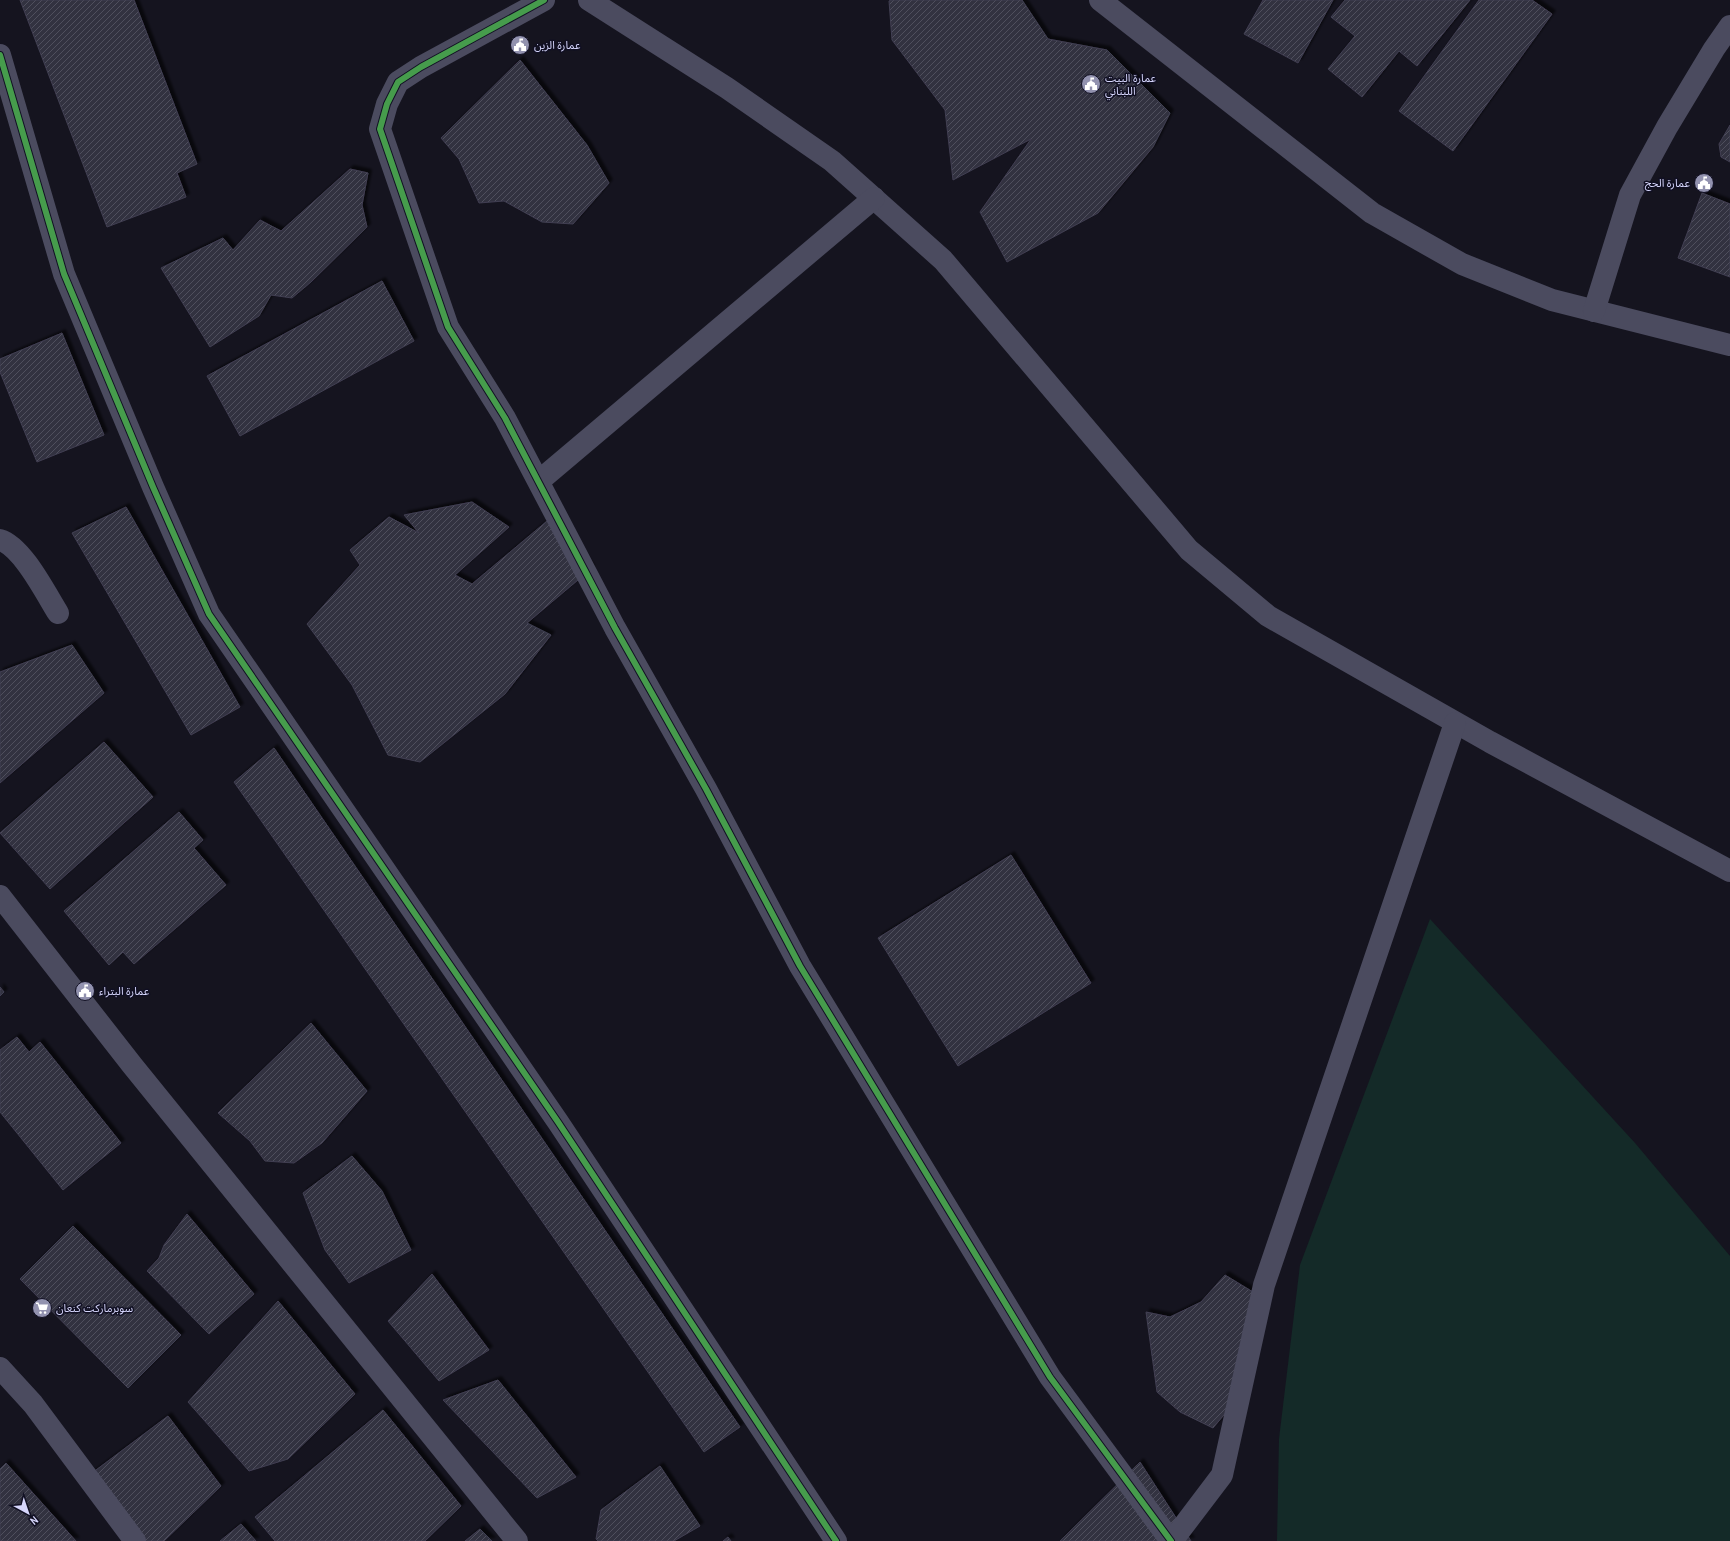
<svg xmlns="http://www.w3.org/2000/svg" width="1730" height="1541" font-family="'Archivo Narrow','Noto Sans Arabic',sans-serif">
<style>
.grass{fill:#142a28}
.building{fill:url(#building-hatch);stroke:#413f52;filter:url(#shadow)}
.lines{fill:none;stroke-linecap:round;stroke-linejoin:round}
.street{stroke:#4b4b5f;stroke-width:22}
.cycleway-casing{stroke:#111023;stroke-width:8}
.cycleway{stroke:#469c4c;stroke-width:6}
.labels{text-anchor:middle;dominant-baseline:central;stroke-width:3;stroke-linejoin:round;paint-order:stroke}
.poi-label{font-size:11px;fill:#d6d6fc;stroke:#111023;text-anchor:start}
</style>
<defs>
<pattern id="building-hatch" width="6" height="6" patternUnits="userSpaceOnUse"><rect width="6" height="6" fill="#333241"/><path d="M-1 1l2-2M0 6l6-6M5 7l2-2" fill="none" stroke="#504f5d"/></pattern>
<filter id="shadow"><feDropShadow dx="3.5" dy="-3.5" stdDeviation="1" flood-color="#0009"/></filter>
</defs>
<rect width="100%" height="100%" fill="#15141f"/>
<!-- grass -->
<path class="grass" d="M1430,919L1635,1143L1730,1256V1541H1277L1279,1439L1300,1265Z"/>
<!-- building -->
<g class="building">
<path d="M20,0H134L197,164L177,173L186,197L107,227Z"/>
<path d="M891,0H1022L1048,39L1107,50L1170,113L1153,147L1098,213L1007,262L980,212L1031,139L953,180L945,110L892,40L889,1Z"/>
<path d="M1263,0H1333L1298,63L1244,34Z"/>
<path d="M1345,0H1470L1417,66L1399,51L1362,97L1328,69L1355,36L1331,17Z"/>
<path d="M1479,0H1532L1552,14L1453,151L1399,111Z"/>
<path d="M520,60L587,145L609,183L573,224L542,222L504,201L479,203L459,159L441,138Z"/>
<path d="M1730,125V162L1721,157L1719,144Z"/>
<path d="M350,169L368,173L362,205L367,227L311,282L292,298L271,295L259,316L210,347L161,268L223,238L233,250L260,220L281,231Z"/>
<path d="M1702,193L1730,204V277L1678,258Z"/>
<path d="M382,281L414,341L240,436L207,376Z"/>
<path d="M62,333L104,435L37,462L0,372V359Z"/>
<path d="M472,502L509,527L455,575L472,584L553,516L591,569L527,623L551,635L505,694L420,762L388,755L352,685L307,624L360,565L350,550L389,517L419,533L404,515Z"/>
<path d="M126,507L240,707L191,735L72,533Z"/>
<path d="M72,645L104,693L0,783V672Z"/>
<path d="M104,742L153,797L50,889L0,833Z"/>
<path d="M274,748L740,1427L704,1452L234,782Z"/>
<path d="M179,812L203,840L194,848L226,885L134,964L123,952L109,965L64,911Z"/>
<path d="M1011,855L1091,983L958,1066L878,938Z"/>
<path d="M0,987L4,992L0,996Z"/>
<path d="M311,1023L367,1091L322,1143L294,1163L265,1161L250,1141L218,1113Z"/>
<path d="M17,1037L29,1052L40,1042L121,1143L63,1190L0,1112V1050Z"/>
<path d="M352,1156L382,1191L411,1250L349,1283L325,1250L303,1193Z"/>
<path d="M187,1214L254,1294L209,1334L147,1271L159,1258L164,1245Z"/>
<path d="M73,1226L181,1335L128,1388L20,1279Z"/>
<path d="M432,1274L489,1350L439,1381L388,1321Z"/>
<path d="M1225,1275L1253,1292L1233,1404L1213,1428L1180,1412L1157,1392L1146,1312L1170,1317L1201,1302Z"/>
<path d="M278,1301L355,1394L288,1459L249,1471L188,1402Z"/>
<path d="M498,1380L576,1477L537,1498L443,1400Z"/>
<path d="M383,1410L461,1506L425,1541H275L255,1517Z"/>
<path d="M168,1416L221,1486L164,1541H140L88,1476Z"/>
<path d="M1140,1462L1191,1541H1060Z"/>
<path d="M6,1463L76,1541H0V1469Z"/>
<path d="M660,1466L700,1526L674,1541H598L596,1539L601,1510Z"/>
<path d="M241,1524L256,1541H220Z"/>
<path d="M480,1529L492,1541H465Z"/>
<path d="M728,1537L731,1541H723Z"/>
</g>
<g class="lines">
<!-- street -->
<g class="street">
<path d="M544,0L421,67L398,82L387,104L380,129L448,327L505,418L615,628L706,789L800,966L1050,1377L1171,1541"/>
<path d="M589,0L727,88L832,161L943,260L1189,550L1268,616L1490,742L1730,871"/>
<path d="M1100,0L1372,213L1462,264L1552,300L1730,345"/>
<path d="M0,55L64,274L153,487L209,614L558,1122L836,1541"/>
<path d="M1594,311L1630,195L1667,127L1714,49L1730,26"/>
<path d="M539,481L874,198"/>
<path d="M0,540C22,546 46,594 58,613"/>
<path d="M0,896L132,1065L517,1541"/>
<path d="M0,1368L33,1404L135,1541"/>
<path d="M1172,1541L1222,1475L1264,1285L1455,723"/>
</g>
<!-- cycleway casing -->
<g class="cycleway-casing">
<g id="cycleway">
<path d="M544,0L421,67L398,82L387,104L380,129L448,327L505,418L615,628L706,789L800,966L1050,1377L1171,1541"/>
<path d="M0,55L64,274L153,487L209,614L558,1122L836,1541"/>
</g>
</g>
<!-- cycleway -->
<use href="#cycleway" class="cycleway"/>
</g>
<!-- icons -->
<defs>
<g id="civic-disc" transform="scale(1)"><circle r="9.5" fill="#9292af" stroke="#111023"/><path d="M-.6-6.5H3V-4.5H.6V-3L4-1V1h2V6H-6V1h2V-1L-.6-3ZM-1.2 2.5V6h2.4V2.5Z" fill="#fff"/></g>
<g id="supermarket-disc" transform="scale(1)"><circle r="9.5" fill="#9292af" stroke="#111023"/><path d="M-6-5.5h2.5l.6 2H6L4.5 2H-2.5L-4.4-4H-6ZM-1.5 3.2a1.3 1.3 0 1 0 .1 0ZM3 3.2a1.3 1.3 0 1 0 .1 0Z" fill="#fff"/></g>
</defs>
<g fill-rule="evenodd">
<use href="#civic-disc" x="520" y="45"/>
<use href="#civic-disc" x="1091" y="84"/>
<use href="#civic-disc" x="1704" y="183"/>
<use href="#civic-disc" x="85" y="991"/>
<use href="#supermarket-disc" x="42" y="1308"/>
</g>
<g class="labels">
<!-- poi labels -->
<g class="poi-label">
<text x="534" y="45">عمارة الزين</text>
<text x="1105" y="78">عمارة البيت<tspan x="1105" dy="13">اللبناني</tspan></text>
<text x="1690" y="183" text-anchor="end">عمارة الحج</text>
<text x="99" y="991">عمارة البتراء</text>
<text x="56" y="1308">سوبرماركت كنعان</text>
</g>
</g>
<!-- north arrow -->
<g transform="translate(28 1513) rotate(140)" stroke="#111023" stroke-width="3" paint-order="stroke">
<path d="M0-3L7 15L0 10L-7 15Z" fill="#d6d6fc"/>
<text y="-6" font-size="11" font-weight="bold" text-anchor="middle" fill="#d6d6fc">N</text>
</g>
</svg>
